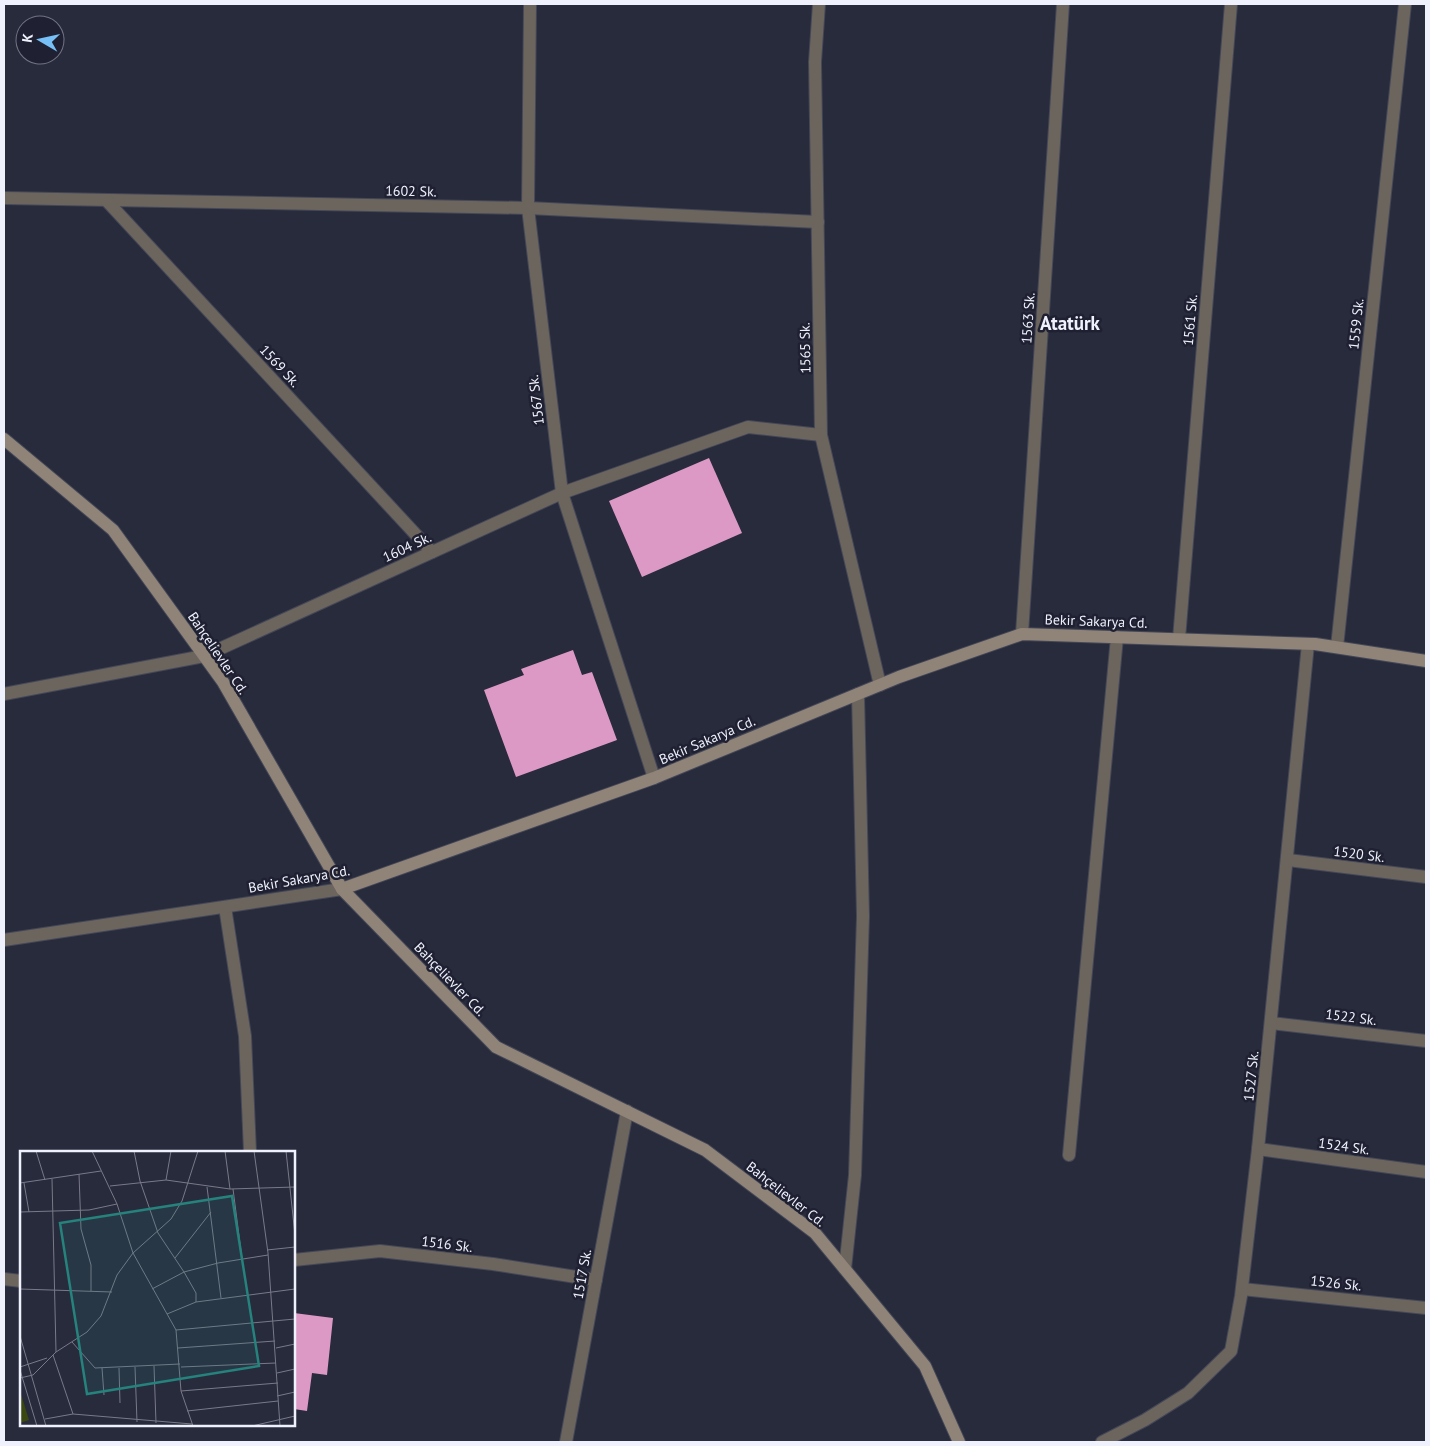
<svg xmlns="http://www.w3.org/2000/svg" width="1430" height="1446" font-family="'PT Sans',sans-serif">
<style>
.building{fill:#dd99c5}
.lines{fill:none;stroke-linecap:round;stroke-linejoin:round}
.lane-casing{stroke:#444757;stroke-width:14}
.street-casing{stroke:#444757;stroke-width:14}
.secondary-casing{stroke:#444757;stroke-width:14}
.lane{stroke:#6c655e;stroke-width:12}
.street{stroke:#6c655e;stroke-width:12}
.secondary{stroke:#908479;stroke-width:12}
.labels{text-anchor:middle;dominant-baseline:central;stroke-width:5;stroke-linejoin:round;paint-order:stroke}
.street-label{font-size:14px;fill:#eff1fd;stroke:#1f2132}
.district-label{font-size:19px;font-weight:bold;fill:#eff1fd;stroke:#1f2132}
.inset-road{fill:none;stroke:#787a89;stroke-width:1}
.view{fill:#25827c;fill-opacity:0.15;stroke:#25827c;stroke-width:2.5}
.inset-edge{fill:none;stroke:#eff1fd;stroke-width:2.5}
</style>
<rect width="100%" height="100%" fill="#282b3c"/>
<!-- building -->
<g class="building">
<path d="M709,458L742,533L642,577L609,501Z"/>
<path d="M573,650L582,675L592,672L617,740L516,777L484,690L524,675L521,669Z"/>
<path d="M294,1313L333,1318L327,1375L312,1373L307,1411L294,1409Z"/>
</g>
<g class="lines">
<!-- lane casing -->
<g class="lane-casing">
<g id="lane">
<path d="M225,907L245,1036L250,1152"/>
<path d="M1069,1155L1117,637"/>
<path d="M845,1269L855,1175L863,916L858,694"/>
</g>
</g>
<!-- street casing -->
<g class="street-casing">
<g id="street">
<path d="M530,4L528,208L562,493L654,778"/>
<path d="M819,4L815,62L821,435L880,685"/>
<path d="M4,198L528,208L818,222"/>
<path d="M106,200L432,552"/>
<path d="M1022,634L1063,4"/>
<path d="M1179,639L1231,4"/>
<path d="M1337,647L1405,4"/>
<path d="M4,694L204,656L562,493L748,427L821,435"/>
<path d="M1288,860L1426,877"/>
<path d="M4,940L342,889"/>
<path d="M1271,1023L1426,1041"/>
<path d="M1258,1149L1426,1172"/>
<path d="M294,1260L380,1251L493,1264L596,1280"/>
<path d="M4,1279L21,1281"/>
<path d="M1242,1289L1426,1308"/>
<path d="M566,1442L627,1111"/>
<path d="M1102,1442L1145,1420L1188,1393L1231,1351L1241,1296L1258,1149L1308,644"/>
</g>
</g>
<!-- secondary casing -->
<g class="secondary-casing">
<g id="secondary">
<path d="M4,439L113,530L223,682L342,889L496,1047L705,1150L815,1233L925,1366L959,1442"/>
<path d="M342,889L654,778L899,677L1022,634L1315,644L1426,661"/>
</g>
</g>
<!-- lane -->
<use href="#lane" class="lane"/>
<!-- street -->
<use href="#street" class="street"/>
<!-- secondary -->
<use href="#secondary" class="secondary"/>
</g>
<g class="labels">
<!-- street labels -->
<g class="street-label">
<text transform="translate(411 191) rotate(1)">1602 Sk.</text>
<text transform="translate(1028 318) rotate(-86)">1563 Sk.</text>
<text transform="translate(1190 320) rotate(-85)">1561 Sk.</text>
<text transform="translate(1356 324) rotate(-84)">1559 Sk.</text>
<text transform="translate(805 348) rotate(-91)">1565 Sk.</text>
<text transform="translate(280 366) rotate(47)">1569 Sk.</text>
<text transform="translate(536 400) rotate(-97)">1567 Sk.</text>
<text transform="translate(407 547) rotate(-25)">1604 Sk.</text>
<text transform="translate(1096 621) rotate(2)">Bekir Sakarya Cd.</text>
<text transform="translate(218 653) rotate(56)">Bahçelievler Cd.</text>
<text transform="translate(707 740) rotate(-23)">Bekir Sakarya Cd.</text>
<text transform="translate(1359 854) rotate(7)">1520 Sk.</text>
<text transform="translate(299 879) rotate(-10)">Bekir Sakarya Cd.</text>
<text transform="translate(450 979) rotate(46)">Bahçelievler Cd.</text>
<text transform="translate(1351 1017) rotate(7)">1522 Sk.</text>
<text transform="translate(1251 1076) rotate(-84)">1527 Sk.</text>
<text transform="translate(1344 1146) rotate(8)">1524 Sk.</text>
<text transform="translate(786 1194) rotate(38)">Bahçelievler Cd.</text>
<text transform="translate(447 1244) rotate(7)">1516 Sk.</text>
<text transform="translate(582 1274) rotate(-80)">1517 Sk.</text>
<text transform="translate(1336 1283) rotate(6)">1526 Sk.</text>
</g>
<!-- district labels -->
<g class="district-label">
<text x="1070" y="323">Atatürk</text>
</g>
</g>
<!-- overview -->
<g transform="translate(20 1151)">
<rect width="275" height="275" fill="#282b3c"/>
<path d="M0,240L9,269L0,272Z" fill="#3b480f"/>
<path class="inset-road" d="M16,0L25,29M72,0L97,53L113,102L156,179L161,240L173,275M114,0L120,30L138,82L164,121L176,142V151M205,0L210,38M234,0L248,102L260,275M266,0L275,84M59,23L61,78L71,114V140M32,28L36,201M146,29L151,0M0,32L81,20M4,32L9,61M90,35L146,29L210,38L275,36M187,36L201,147M213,38L222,108M0,61L69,59L97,53M247,99L275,96M155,107L191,61M0,138L92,141M132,138L164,121L198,112L248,104M147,163L176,151L275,138M156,179L275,168M0,185L26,275M52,191L75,217L160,213M158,197L255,190M256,197L275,193M33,204L53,263M134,215L136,272M0,216L27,207M115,216L117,271M161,216L256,212M82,217L84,244M99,217L100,252M0,219L17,275M257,222L275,218M0,227L13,224L36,201L67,181L81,165L97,124L113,102L151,68L162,50L178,0M161,240L258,232M257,245L275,241M167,260L258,250M25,268L53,263L172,273M232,275L275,265"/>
<path class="view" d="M212,45L239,215L67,243L40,72Z"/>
<rect width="275" height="275" class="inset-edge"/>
</g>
<!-- border -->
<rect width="1430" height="1446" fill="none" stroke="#eff1fd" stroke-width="10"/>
<!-- north arrow -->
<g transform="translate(40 40) rotate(279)"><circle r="24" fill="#1f2132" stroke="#727483"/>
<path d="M0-4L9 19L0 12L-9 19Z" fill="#76c0f7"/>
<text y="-8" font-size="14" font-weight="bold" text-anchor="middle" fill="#eff1fd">K</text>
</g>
</svg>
